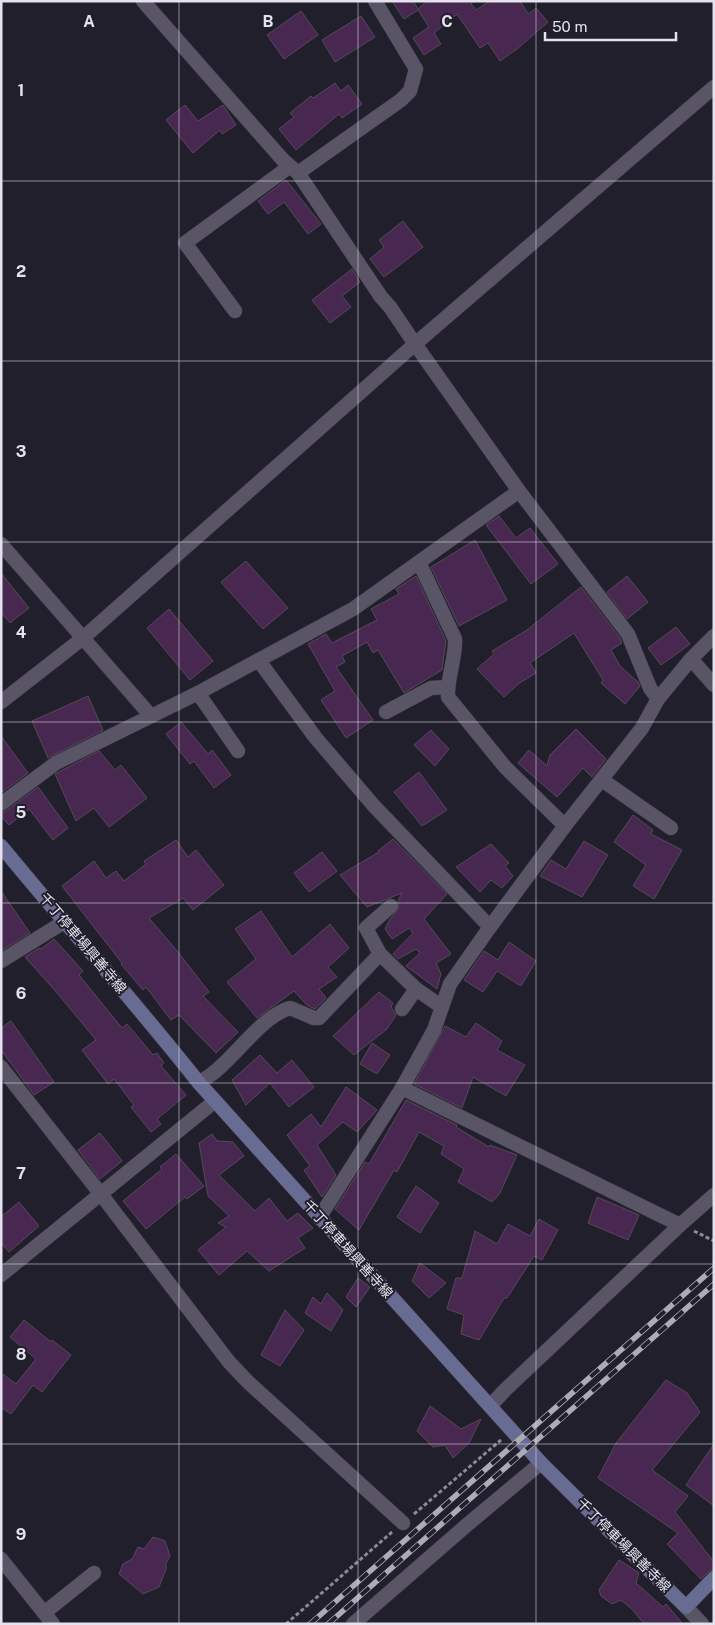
<svg xmlns="http://www.w3.org/2000/svg" width="715" height="1625" font-family="'Public Sans','Noto Sans JP',sans-serif">
<style>
.building{fill:#482751;stroke:#554a58}
.lines{fill:none;stroke-linecap:round;stroke-linejoin:round}
.minor-casing{stroke:#403c49;stroke-width:15}
.tertiary-casing{stroke:#403c49;stroke-width:15}
.secondary-casing{stroke:#403c49;stroke-width:15}
.path{stroke:#8b8995;stroke-width:3;stroke-dasharray:4 2.5;stroke-linecap:butt}
.minor{stroke:#595566;stroke-width:14}
.tertiary{stroke:#595566;stroke-width:14}
.secondary{stroke:#686b92;stroke-width:14}
.rail-casing{stroke:#adabb6;stroke-width:5.5}
.rail{stroke:#221f2d;stroke-width:4;stroke-dasharray:11;stroke-linecap:butt}
.grid{fill:none;stroke:#e4e2ec;stroke-width:1;stroke-opacity:0.55}
.labels{text-anchor:middle;dominant-baseline:central;stroke-width:4;stroke-linejoin:round;paint-order:stroke}
.street-label{font-size:14px;fill:#e4e2ec;stroke:#221f2d}
.grid-label{font-size:16px;text-anchor:middle;font-weight:bold;fill:#e4e2ec;stroke:#221f2d;stroke-width:4;stroke-linejoin:round;paint-order:stroke}
</style>
<rect width="100%" height="100%" fill="#221f2d"/>
<!-- building -->
<g class="building">
<path d="M392,1H413L418,9L427,1H474L471,4L476,10L490,1H520L528,14L536,8L548,22L517,49L500,61L488,43L480,48L457,14L434,33L441,44L424,55L413,38L429,27L418,10L404,19Z"/>
<path d="M301,11L318,35L284,59L267,35Z"/>
<path d="M361,16L375,37L335,62L322,40Z"/>
<path d="M335,83L341,91L348,85L362,104L342,118L339,114L296,150L279,129L294,117L290,113L311,96L313,98Z"/>
<path d="M185,105L198,121L223,105L236,125L222,134L220,130L193,153L166,120Z"/>
<path d="M286,180L321,224L308,234L284,202L268,214L258,201Z"/>
<path d="M403,221L423,247L384,277L370,259L384,247L379,240Z"/>
<path d="M352,269L360,282L342,296L351,307L330,323L312,300Z"/>
<path d="M499,516L516,538L530,528L558,564L531,584L486,525Z"/>
<path d="M475,540L507,600L459,626L431,567Z"/>
<path d="M246,561L288,608L263,629L221,582Z"/>
<path d="M1,573L29,608L10,623L1,612Z"/>
<path d="M416,576L446,641L442,670L404,693L378,650L373,653L367,642L342,656L345,662L336,667L373,720L346,738L321,700L335,691L308,644L326,634L332,643L377,620L371,609L399,594L396,589Z"/>
<path d="M627,576L648,602L627,619L607,592Z"/>
<path d="M581,587L620,638L622,643L611,650L620,666L638,682L640,686L625,704L601,683L603,680L574,633L530,663L536,673L518,684L504,697L477,669L494,654L492,651L527,630Z"/>
<path d="M169,609L213,661L190,680L147,628Z"/>
<path d="M676,627L690,644L661,665L648,648Z"/>
<path d="M88,696L103,730L48,758L32,721Z"/>
<path d="M181,722L208,754L212,750L231,775L214,788L194,761L190,764L166,734Z"/>
<path d="M576,729L606,759L592,777L583,768L557,797L518,763L529,750L547,766L550,755Z"/>
<path d="M431,730L449,749L435,766L414,745Z"/>
<path d="M1,736L28,773L1,793Z"/>
<path d="M99,751L115,770L121,765L147,798L109,827L94,808L76,821L55,774Z"/>
<path d="M419,772L447,810L422,826L394,792Z"/>
<path d="M38,787L68,828L53,840L29,809L9,825L1,816V813L6,811Z"/>
<path d="M633,815L653,830L651,834L682,850L654,899L633,886L646,865L614,842Z"/>
<path d="M393,839L447,894L424,919L451,954L436,963L441,974L437,989L406,966L420,953L416,949L398,959L393,954L413,933L409,928L392,939L385,929L390,919L399,909L398,901L402,893L367,907L340,875L379,852L378,851Z"/>
<path d="M176,840L188,857L196,850L224,885L193,910L183,898L149,918L178,952L209,992L203,996L238,1032L216,1053L179,1015L171,1020L146,987L143,990L121,964L122,963L62,886L94,861L106,878L116,871L124,881L146,864L144,861Z"/>
<path d="M584,841L608,855L582,897L540,876L551,860L566,869Z"/>
<path d="M491,844L509,863L505,866L513,876L502,888L491,880L480,892L456,867Z"/>
<path d="M322,852L337,871L309,892L294,873Z"/>
<path d="M1,891L30,933L1,951Z"/>
<path d="M261,911L292,957L330,924L349,948L328,967L337,977L319,989L326,998L315,1009L307,1005L294,991L257,1018L227,982L256,959L235,929Z"/>
<path d="M54,939L83,971L79,975L122,1028L127,1024L153,1055L157,1053L164,1063L161,1066L186,1095L157,1119L161,1124L151,1132L131,1107L134,1105L114,1079L108,1084L82,1050L96,1040L58,994L25,957L39,948L41,949Z"/>
<path d="M509,942L536,961L521,986L497,971L483,992L464,980L484,951L498,960Z"/>
<path d="M379,992L393,1003L391,1007L396,1015L387,1029L354,1055L333,1036Z"/>
<path d="M11,1021L54,1082L34,1095L1,1050V1028Z"/>
<path d="M476,1023L502,1041L497,1050L525,1065L506,1096L473,1077L462,1108L414,1084L445,1026L466,1037Z"/>
<path d="M372,1043L390,1055L377,1074L360,1064Z"/>
<path d="M260,1055L277,1073L292,1060L314,1087L289,1107L270,1083L246,1105L232,1080Z"/>
<path d="M346,1087L377,1110L357,1132L343,1122L317,1145L336,1175L322,1197L304,1170L310,1166L287,1135L311,1114L321,1127Z"/>
<path d="M406,1100L457,1125L456,1127L489,1147L490,1145L517,1155L500,1193L492,1202L458,1182L464,1169L441,1154L444,1146L419,1132L397,1172L394,1170L359,1230L335,1209L365,1162L369,1164Z"/>
<path d="M100,1133L122,1161L100,1179L78,1150Z"/>
<path d="M212,1134L217,1141L233,1142L244,1156L219,1175L255,1211L269,1198L287,1221L298,1213L313,1228L298,1238L305,1248L269,1271L247,1251L219,1275L198,1250L226,1227L218,1223L229,1216L208,1196L199,1143Z"/>
<path d="M176,1154L204,1186L187,1199L185,1197L146,1229L123,1201L162,1169L160,1167Z"/>
<path d="M416,1186L439,1203L420,1233L397,1217Z"/>
<path d="M597,1197L639,1215L628,1240L588,1223Z"/>
<path d="M19,1202L39,1226L9,1252L1,1243V1217Z"/>
<path d="M539,1219L558,1230L542,1260L534,1256L507,1298H504L479,1340L461,1334L464,1315L447,1309L456,1278H462L475,1231L497,1244L508,1224L530,1236Z"/>
<path d="M420,1263L446,1283L429,1298L412,1281Z"/>
<path d="M358,1278L370,1287L356,1307L346,1297Z"/>
<path d="M327,1293L343,1310L331,1331L305,1313L313,1297L321,1304Z"/>
<path d="M285,1310L304,1330L280,1366L261,1355Z"/>
<path d="M24,1320L51,1342L52,1340L71,1355L42,1392L33,1385L11,1414L1,1407V1373L16,1384L36,1359L10,1337Z"/>
<path d="M666,1380L687,1393L700,1412L652,1470L688,1496L675,1512L714,1562V1569L708,1572L701,1579L667,1544L678,1533L598,1478L616,1443Z"/>
<path d="M430,1406L461,1429L481,1419L469,1443L453,1458L445,1445L433,1447L417,1431Z"/>
<path d="M714,1444V1506L686,1485Z"/>
<path d="M153,1537L165,1541L170,1556L166,1563V1569L159,1587L143,1594L119,1574L123,1564L132,1559L138,1547L144,1549Z"/>
<path d="M619,1560L639,1573L636,1583L663,1607L666,1604L683,1624H644L632,1609L621,1600L612,1604L601,1596L599,1590Z"/>
</g>
<g class="lines">
<!-- minor casing -->
<g class="minor-casing">
<g id="minor">
<path d="M143,1L283,160L298,173L381,297L390,307L415,344L519,491L628,634L650,688L658,699"/>
<path d="M298,173L401,100L410,91L416,69L375,1"/>
<path d="M235,311L185,243L289,167"/>
<path d="M1,544L151,716"/>
<path d="M419,562L455,639C456,658 447,677 448,697L505,767L565,826"/>
<path d="M691,659L714,685"/>
<path d="M259,661L315,737L374,806L490,927"/>
<path d="M198,693L238,751"/>
<path d="M386,712L431,688L448,687"/>
<path d="M602,780L671,828"/>
<path d="M1,804L56,763L198,693L353,609L519,491"/>
<path d="M391,906L366,928L380,954L416,989L442,1007"/>
<path d="M1,961L64,922"/>
<path d="M402,1009L416,989"/>
<path d="M1,1067L100,1193L229,1362L248,1382L403,1523"/>
<path d="M199,1083C203,1080 208,1077 212,1074C236,1056 262,1016 290,1008L314,1018H319L380,954"/>
<path d="M402,1088L680,1225"/>
<path d="M319,1218L402,1088L434,1030L450,984L490,927L567,823L642,728L658,699L691,659L714,636"/>
<path d="M490,1406L505,1390L680,1225L714,1195"/>
<path d="M1,1559L53,1624"/>
<path d="M44,1613L94,1573"/>
<path d="M353,1624L468,1524L541,1463"/>
</g>
</g>
<!-- tertiary casing -->
<g class="tertiary-casing">
<g id="tertiary">
<path d="M1,702L83,638L415,344L714,87"/>
<path d="M1,1275L215,1101"/>
<path d="M686,1607L702,1624"/>
</g>
</g>
<!-- secondary casing -->
<g class="secondary-casing">
<path id="secondary" d="M1,846C66,925 135,1002 199,1083L541,1463L686,1607L714,1578"/>
</g>
<!-- path -->
<g class="path">
<path d="M694,1231L714,1241"/>
<path d="M414,1514L501,1440"/>
<path d="M286,1624L392,1532"/>
</g>
<!-- minor -->
<use href="#minor" class="minor"/>
<!-- tertiary -->
<use href="#tertiary" class="tertiary"/>
<!-- secondary -->
<use href="#secondary" class="secondary"/>
<!-- rail casing -->
<g class="rail-casing">
<g id="rail">
<path d="M310,1624L714,1268"/>
<path d="M328,1624L714,1284"/>
</g>
</g>
<!-- rail -->
<use href="#rail" class="rail"/>
</g>
<!-- grid -->
<path class="grid" d="M179,1V1624M358,1V1624M536,1V1624M1,181H714M1,361H714M1,542H714M1,722H714M1,903H714M1,1083H714M1,1264H714M1,1444H714"/>
<g class="labels">
<!-- street labels -->
<g class="street-label">
<text transform="translate(83 943) rotate(50)">千丁停車場興善寺線</text>
<text transform="translate(348 1249) rotate(48)">千丁停車場興善寺線</text>
<text transform="translate(624 1545) rotate(45)">千丁停車場興善寺線</text>
</g>
</g>
<g class="grid-label">
<text x="89" y="27">A</text>
<text x="268" y="27">B</text>
<text x="447" y="27">C</text>
<text x="21" y="96">1</text>
<text x="21" y="277">2</text>
<text x="21" y="457">3</text>
<text x="21" y="638">4</text>
<text x="21" y="818">5</text>
<text x="21" y="999">6</text>
<text x="21" y="1179">7</text>
<text x="21" y="1360">8</text>
<text x="21" y="1540">9</text>
</g>
<!-- border -->
<rect width="715" height="1625" fill="none" stroke="#e4e2ec" stroke-width="5"/>
<!-- scale -->
<path d="M545 32v8h131v-8" fill="none" stroke="#e4e2ec" stroke-width="2.5"/>
<text x="552" y="32" font-size="15" fill="#e4e2ec" stroke="#221f2d" stroke-width="4" paint-order="stroke">50 m</text>
</svg>
